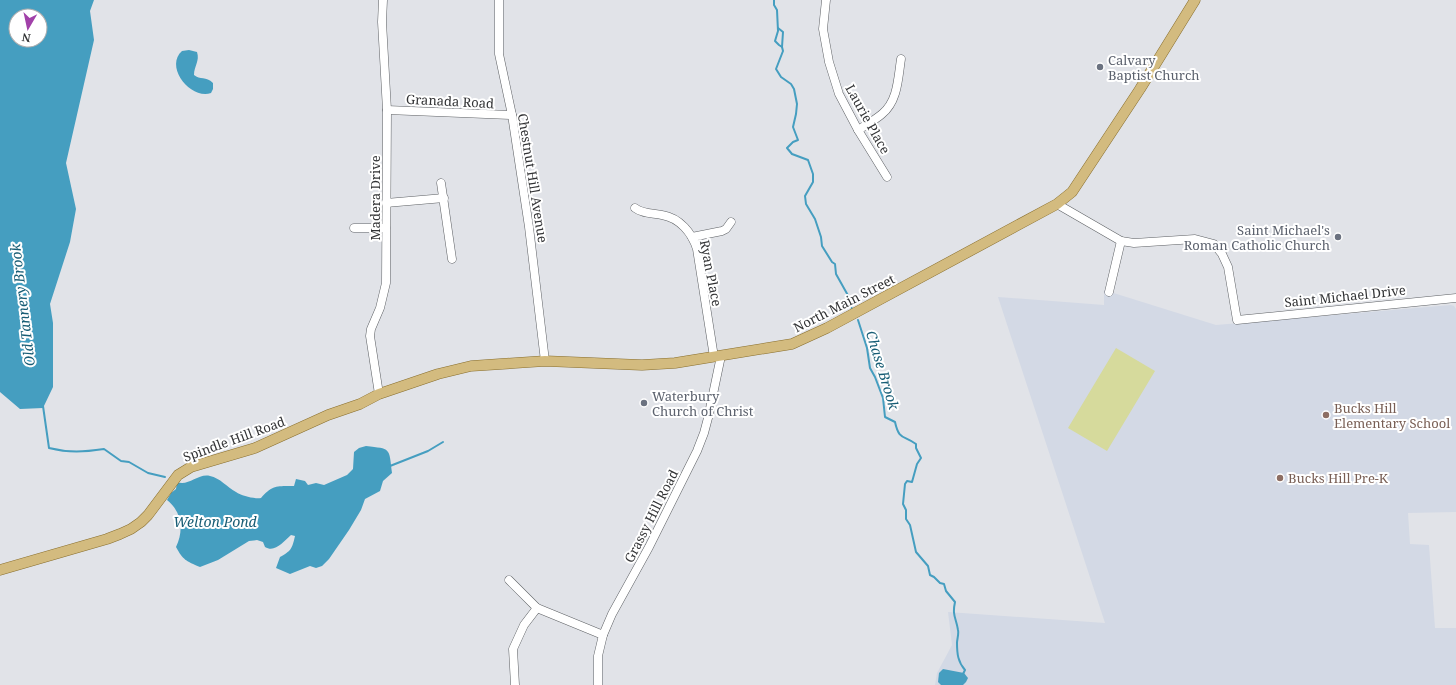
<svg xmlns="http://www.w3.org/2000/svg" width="1456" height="685" font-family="'Noto Serif',serif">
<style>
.built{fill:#d3d9e5}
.green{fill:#d6da9c}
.water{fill:#459ec0;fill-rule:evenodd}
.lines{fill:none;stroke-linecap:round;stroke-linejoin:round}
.stream{stroke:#459ec0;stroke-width:2}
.minor-casing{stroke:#5d6064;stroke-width:9}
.major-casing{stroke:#886e2d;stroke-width:11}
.minor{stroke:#fff;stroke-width:8}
.major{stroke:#d3bb7f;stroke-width:10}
.worship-dot{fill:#6b7280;stroke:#fff;stroke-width:1.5}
.education-dot{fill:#8d6e63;stroke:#fff;stroke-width:1.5}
.labels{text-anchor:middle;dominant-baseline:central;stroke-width:4;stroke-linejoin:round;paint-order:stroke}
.worship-label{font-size:13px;fill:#5b616d;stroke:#fff;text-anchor:start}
.street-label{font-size:13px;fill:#323335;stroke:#fff}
.education-label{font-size:13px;fill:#785e54;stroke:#fff;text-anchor:start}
.water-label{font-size:14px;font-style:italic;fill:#185d75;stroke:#fff}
</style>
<rect width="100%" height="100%" fill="#e1e3e8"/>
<!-- built -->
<path class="built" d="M1104,290L1216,325L1451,305L1454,306L1456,309V512L1408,513L1410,544L1429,545L1435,628H1456V685H935L937,673L952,645L948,612L1105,623L998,297L1104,305Z"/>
<!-- green -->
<path class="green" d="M1116,348L1155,371L1107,451L1068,428Z"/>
<!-- water -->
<g class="water">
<path d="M0,0H94L90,11L94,40L66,163L76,209L70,242L50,304L53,323V387L43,408L20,409L0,392ZM16,16H40V40H16Z"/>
<path d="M189,50L197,52C200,61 194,66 194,75C200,80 206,76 213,83V89L211,93C191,100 164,67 182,51Z"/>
<path d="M366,446C391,449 389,447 392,473L383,481L380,491L365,499L361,510L349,530L329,559L322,566L316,568L310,566L290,574L276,568L280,557C291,551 292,549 295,536L291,535C283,542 275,553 265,547L263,542L257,540L249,541L218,560L200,567C186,561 183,560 176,547C184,530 182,512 167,500L171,493L176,489L177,482C188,487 198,473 210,476C220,478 227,487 236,492C242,496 254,499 261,498C272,485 277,486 294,486L296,479L305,481L308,485L316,483L324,485L347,475L353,469L354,452L359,448Z"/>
<path d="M943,669L964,673L968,678L966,682L963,685H941L938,682L939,673Z"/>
</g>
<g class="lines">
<!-- stream -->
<g class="stream">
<path d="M774,0V5L777,10L778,31L775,41L779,45L782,47L783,51L776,69L781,77L791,84L794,89L797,104L796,114L793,127L798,140L793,142L787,148L792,154L808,160L813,174V182L805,196L806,204L815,219L821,237L822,246L832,262L835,264L836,274L850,299L849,301L852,309"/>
<path d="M778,28L783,32L782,47"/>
<path d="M858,320L867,348L870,368L875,377L883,398L885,417L895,422C899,440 903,435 916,444V448L921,458L917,464L912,482L907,481L905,484L903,504L906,510V519L910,525L916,552L928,566L930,575L934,577L940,583L944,584L946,591L955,602C952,616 956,617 958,630C959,634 957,639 957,643C957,654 958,662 965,670L963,674"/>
<path d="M43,406L49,448C69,453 84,452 104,449L121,461L129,462L148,473L165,477"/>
<path d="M390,466L428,451L443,442"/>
</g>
<!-- minor casing -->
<g class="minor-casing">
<g id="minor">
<path d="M499,0V54L512,115L529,227L545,361"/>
<path d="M826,0L823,29L829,62L839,94L858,130L887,177"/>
<path d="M387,110L512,115"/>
<path d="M858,130C866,125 875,120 882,114C898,101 898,78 901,59"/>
<path d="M441,183L452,259"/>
<path d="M386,203L444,198"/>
<path d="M1057,204L1121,241L1134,243L1195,239L1214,244L1222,254L1228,267L1237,320L1456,298"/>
<path d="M635,208C643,214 652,213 662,215C680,218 692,233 697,249L714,357"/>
<path d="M354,228H386"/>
<path d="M692,237L722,231L726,229L731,222"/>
<path d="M1109,292L1121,241"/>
<path d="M379,394L370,336L371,329L380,308L386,283L387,110L382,22L383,0"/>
<path d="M509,580L537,608L603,635"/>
<path d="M515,685L513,649L524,625L537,608"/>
<path d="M598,685V656L603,635L612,614L649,547L697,451L704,433L708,418L721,356"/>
</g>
</g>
<!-- major casing -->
<g class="major-casing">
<path id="major" d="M0,570L107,539L120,534L131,529L141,522L148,515L178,475L191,467L255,448L328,415L360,404L379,394L438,374L471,366L545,361L642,365L675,363L792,344L827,328L1057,204L1072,192L1140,89L1195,0"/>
</g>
<!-- minor -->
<use href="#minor" class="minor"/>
<!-- major -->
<use href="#major" class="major"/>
</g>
<!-- markers -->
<g class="worship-dot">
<circle cx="1100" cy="67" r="4"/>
<circle cx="1338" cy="237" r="4"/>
<circle cx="644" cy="403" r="4"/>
</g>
<g class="education-dot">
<circle cx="1326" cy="415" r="4"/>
<circle cx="1280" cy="478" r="4"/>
</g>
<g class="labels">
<!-- worship labels -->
<g class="worship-label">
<text x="1108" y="60">Calvary<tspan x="1108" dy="15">Baptist Church</tspan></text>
<text x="1330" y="230" text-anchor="end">Saint Michael's<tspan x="1330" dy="15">Roman Catholic Church</tspan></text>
<text x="652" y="396">Waterbury<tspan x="652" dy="15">Church of Christ</tspan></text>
</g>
<!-- street labels -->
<g class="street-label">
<text transform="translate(450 101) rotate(3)">Granada Road</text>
<text transform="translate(868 119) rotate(61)">Laurie Place</text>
<text transform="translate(533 178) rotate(81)">Chestnut Hill Avenue</text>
<text transform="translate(375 198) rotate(-90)">Madera Drive</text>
<text transform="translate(711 273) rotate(79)">Ryan Place</text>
<text transform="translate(1345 296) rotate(-6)">Saint Michael Drive</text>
<text transform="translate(844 303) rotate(-27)">North Main Street</text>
<text transform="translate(234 439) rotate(-20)">Spindle Hill Road</text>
<text transform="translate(651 516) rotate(-63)">Grassy Hill Road</text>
</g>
<!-- education labels -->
<g class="education-label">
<text x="1334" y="408">Bucks Hill<tspan x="1334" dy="15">Elementary School</tspan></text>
<text x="1288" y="478">Bucks Hill Pre-K</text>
</g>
<!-- water labels -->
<g class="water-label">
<text transform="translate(22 305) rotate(-97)">Old Tannery Brook</text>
<text transform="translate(883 370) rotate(73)">Chase Brook</text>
<text x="215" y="521">Welton Pond</text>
</g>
</g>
<!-- north arrow -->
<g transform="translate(28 28) rotate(189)"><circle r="19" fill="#ffffff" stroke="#adadae"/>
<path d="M0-3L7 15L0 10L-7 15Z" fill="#a141a9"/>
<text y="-6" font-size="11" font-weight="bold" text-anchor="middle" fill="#323335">N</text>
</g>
</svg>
